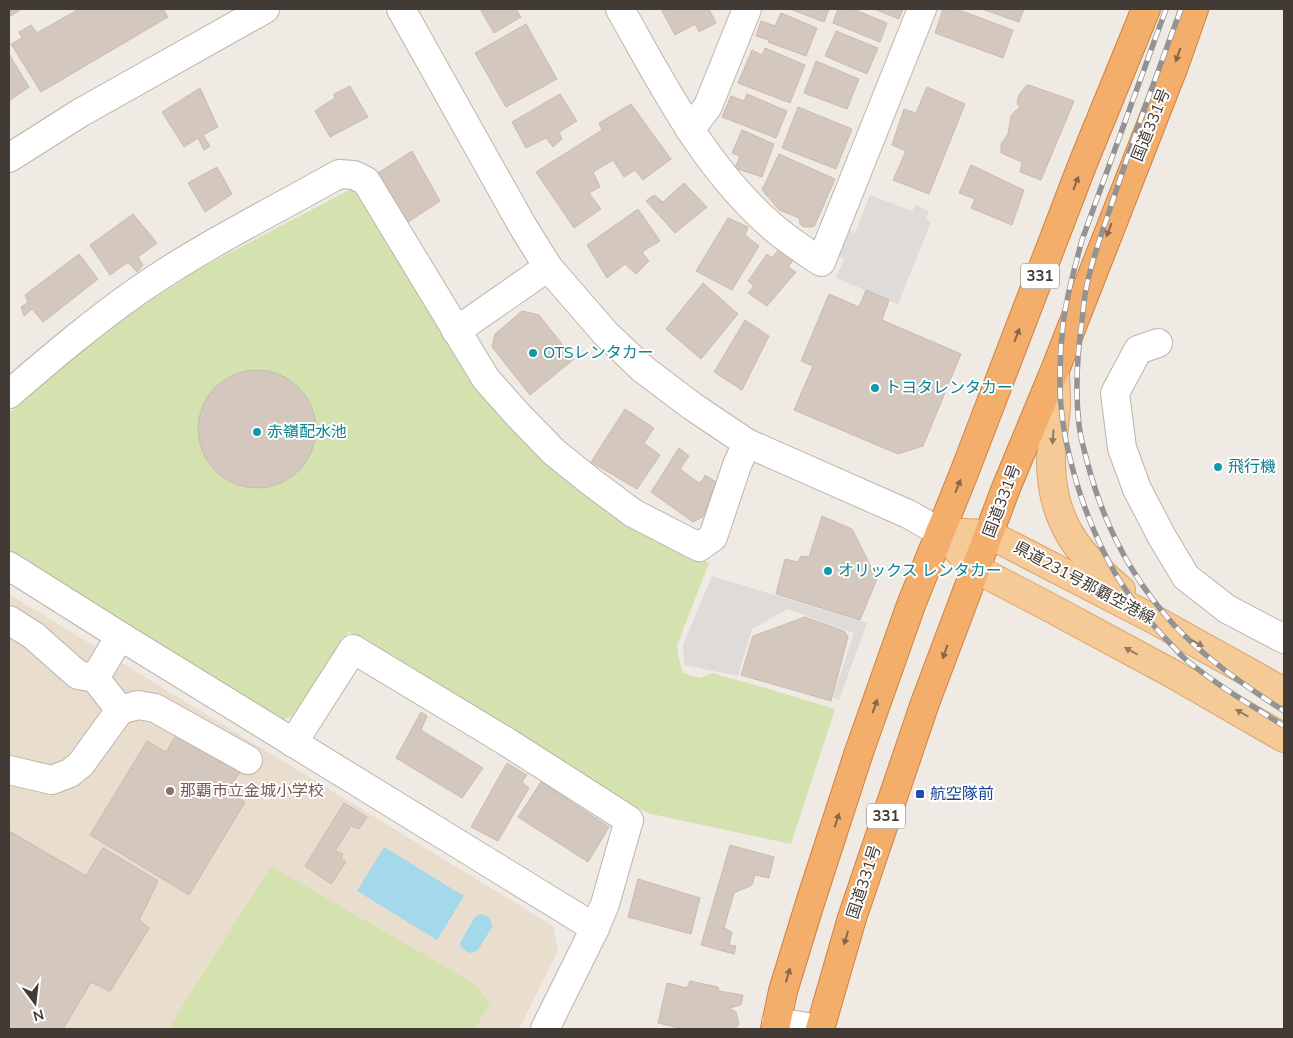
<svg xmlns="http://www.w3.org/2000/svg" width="1293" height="1038" font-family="'Nunito Sans','Noto Sans JP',sans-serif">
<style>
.education{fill:#e9ddce}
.green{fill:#d4e2af}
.parking{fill:#dedbd9}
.water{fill:#a3d9ea}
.building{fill:#d4c7bd;stroke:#cbbbae}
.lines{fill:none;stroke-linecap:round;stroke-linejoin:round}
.minor-casing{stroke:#beb3aa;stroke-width:30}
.major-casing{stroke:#daa469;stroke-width:30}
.highway-casing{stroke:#d1813e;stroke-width:30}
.minor{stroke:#fff;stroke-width:28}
.major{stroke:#f6ca97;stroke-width:28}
.highway{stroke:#f3ae6c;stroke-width:28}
.rail-casing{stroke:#939393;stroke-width:5.5}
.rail{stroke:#fff;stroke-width:4;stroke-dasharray:11;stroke-linecap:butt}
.oneway{fill:#89684a}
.oneway2{fill:#937b61}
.culture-dot{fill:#0f9aa8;stroke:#fff;stroke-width:2}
.education-dot{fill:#8d6e63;stroke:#fff;stroke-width:2}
.transit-dot{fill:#1a4fb4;stroke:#fff;stroke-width:2}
.labels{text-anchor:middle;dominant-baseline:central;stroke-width:4;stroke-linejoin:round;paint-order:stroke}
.shield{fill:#fff;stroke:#7b7571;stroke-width:1}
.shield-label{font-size:15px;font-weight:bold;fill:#423a34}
.street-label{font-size:16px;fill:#423a34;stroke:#fff}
.culture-label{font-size:16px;fill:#0d838f;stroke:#fff;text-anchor:start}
.education-label{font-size:16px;fill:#785e54;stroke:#fff;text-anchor:start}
.transit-label{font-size:16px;fill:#164399;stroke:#fff;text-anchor:start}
</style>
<rect width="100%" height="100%" fill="#f0eae4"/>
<!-- education -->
<path class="education" d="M9,594L553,926L558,950L519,1029H9Z"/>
<!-- green -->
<g class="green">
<path d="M349,190H356L378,230L437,322L611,514L709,563L677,645L679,659L683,673L700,678L712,673L755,685L835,709L791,844L647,813L349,632L297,715L282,720L9,555V413L75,356L121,320L197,270Z"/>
<path d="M271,866L473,983L490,1003L475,1029H168Z"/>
</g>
<!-- parking -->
<g class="parking">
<path d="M870,195L912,211L916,205L929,211L926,220L931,222L898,304L836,278L844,259L838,255L849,230L855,233Z"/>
<path d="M712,576L867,623L839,700L833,697L854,633L788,609L752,629L738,676L684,665L683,645Z"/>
</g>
<!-- water -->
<g class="water">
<path d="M384,847L464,896L437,940L357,891Z"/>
<path d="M481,914L488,916L491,921L492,927L478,950L474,952L469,953L461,947L460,943L475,917Z"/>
</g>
<!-- building -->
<g class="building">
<path d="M9,9H22L9,17Z"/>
<path d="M79,9H163L168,17L41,92L11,44L22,38L19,32L31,25L37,33Z"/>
<path d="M480,9H516L521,17L494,33Z"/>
<path d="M661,9H709L716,23L699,32L695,24L675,35Z"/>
<path d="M790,9H829L824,22Z"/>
<path d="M838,9H853L887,23L880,42L833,23Z"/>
<path d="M874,9H903L899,19Z"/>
<path d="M943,9H956L1013,30L1003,58L935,33Z"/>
<path d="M982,9H1024L1019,22Z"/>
<path d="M781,13L817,28L806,56L768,42L769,40L756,36L761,21L775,26Z"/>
<path d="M526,24L557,79L506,107L475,53Z"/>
<path d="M836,31L878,48L867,74L825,56Z"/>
<path d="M765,48L805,65L790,103L738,83L752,50L762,55Z"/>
<path d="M9,54L29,87L9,101Z"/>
<path d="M816,61L859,79L847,109L804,93Z"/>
<path d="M1029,85L1074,101L1041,180L1020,172L1022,162L1001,153V144L1008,134L1011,116L1015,111L1020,108L1017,102L1019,95L1026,86Z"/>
<path d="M350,86L368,117L330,137L315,111L335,98L334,94Z"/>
<path d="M927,87L965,104L929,194L893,180L906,151L892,145L904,109L916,113Z"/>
<path d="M200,88L218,127L203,135L210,146L204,150L198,138L184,147L162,112Z"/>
<path d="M560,94L577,121L559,132L562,139L553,147L546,138L526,148L512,122Z"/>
<path d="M747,94L787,111L776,138L722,117L731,96L744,101Z"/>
<path d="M631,104L671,159L643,180L635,170L624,177L613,160L593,172L600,187L589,193L601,209L574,228L536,172L602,130L599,123Z"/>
<path d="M798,107L852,129L836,169L782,148Z"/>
<path d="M742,130L774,144L762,177L735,168L740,156L732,153Z"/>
<path d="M412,151L440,201L408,222L378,173Z"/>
<path d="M779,154L835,179L815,225L813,227H804L800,224L799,218L779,210L762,190Z"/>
<path d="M971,165L1024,190L1012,225L971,208L975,199L959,193Z"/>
<path d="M217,167L232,194L205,212L188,183Z"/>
<path d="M684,183L707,207L675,233L646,201L654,195L663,202Z"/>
<path d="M638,209L660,241L642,252L649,261L636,274L625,264L607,278L587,245Z"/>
<path d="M133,214L157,243L138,257L143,265L137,272L128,262L110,275L90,245Z"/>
<path d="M728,218L748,227L745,235L759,246L732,290L696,271Z"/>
<path d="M779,249L794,259L788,267L796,272L767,306L748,293L754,286L748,281L767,254L772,258Z"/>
<path d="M79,254L98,279L43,322L32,309L24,316L21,307L28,302L25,295Z"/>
<path d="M703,283L738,314L701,359L666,329Z"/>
<path d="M866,290L889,300L882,320L961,354L923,446L898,454L794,410L813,366L801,361L829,294L859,307Z"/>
<path d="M522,311L539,315L574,359L530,395L492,347L495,334Z"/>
<path d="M745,320L769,336L742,390L714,372Z"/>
<circle cx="257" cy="429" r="59"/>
<path d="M625,409L654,428L644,443L660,455L637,489L591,462Z"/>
<path d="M679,448L689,456L680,469L699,483L703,480L705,475L716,482L703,517L693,522L651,492Z"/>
<path d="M822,516L852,529L877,579L860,620L776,594L785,559L798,562L801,556L809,557Z"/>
<path d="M805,617L844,631L848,637L831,701L741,675L753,636Z"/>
<path d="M421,712L427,716L421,730L483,768L462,798L396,758Z"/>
<path d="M179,730L242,769L227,791L245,802L189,895L90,835L147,741L166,752Z"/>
<path d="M507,763L527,775L522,782L529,788L498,841L471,827Z"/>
<path d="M541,782L609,827L588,862L518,817Z"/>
<path d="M344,803L367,817L359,829L351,826L335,851L343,854L341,859L346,862L331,884L305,866Z"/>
<path d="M9,831L86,876L103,848L158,881L139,920L149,928L110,991L91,982L63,1029H9V958L21,938L29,940L43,916L15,898L9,905Z"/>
<path d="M9,831L86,876L103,848L158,881L139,920L149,928L110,991L91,982L63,1029H9Z"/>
<path d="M730,845L774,857L769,878L755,875L752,885L734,893L724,928L732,932L729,945L736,946L734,954L701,945Z"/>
<path d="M638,879L700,898L691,934L628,917Z"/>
<path d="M690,981L718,987L719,991L743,995L741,1005L729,1008L736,1012L739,1023L736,1029H684L658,1023L667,983L687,988Z"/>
</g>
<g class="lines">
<!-- minor casing -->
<g class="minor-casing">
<g id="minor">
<path d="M401,9L522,225L548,267L606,334L643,369L692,406L747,443L908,514L940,532"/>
<path d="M620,9C664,87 705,169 774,228C789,241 805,251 821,262L922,9"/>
<path d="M690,130L708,106L747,9"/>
<path d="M9,158L80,113L265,9"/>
<path d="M456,331L548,267"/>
<path d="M1158,343L1138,350L1115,393L1122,448L1137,489L1162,537L1186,577L1227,609L1284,639"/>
<path d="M9,394C51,358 93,322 139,290C202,246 272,212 339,174L354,175L366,181L486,379L518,415L554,452L590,481L633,513L699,547L713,537L737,465L747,443"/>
<path d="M9,566L120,636L595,928"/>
<path d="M9,620L34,636L78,675L95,678L120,710"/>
<path d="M95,678L120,636"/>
<path d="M293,743L353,649L507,742L629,820L605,904L595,928L545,1029"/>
<path d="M9,770L52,780L70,773L81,764L120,710L138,705L155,708L248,760"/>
<path d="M776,1022L821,1029"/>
</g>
</g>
<!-- major casing -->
<g class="major-casing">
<g id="major">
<path d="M1055,370C1055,382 1056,394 1056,405C1055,424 1051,444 1051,463C1052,522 1078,554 1121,590"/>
<path d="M940,532L976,569L1047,606L1173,674L1284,738"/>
<path d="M940,532L989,534L1155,620L1284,692"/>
</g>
</g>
<!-- highway casing -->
<g class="highway-casing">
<g id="highway">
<path d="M775,1029L783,991L810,903L859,752L911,605L964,473L1083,163L1146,9"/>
<path d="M820,1029L852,918L925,703L1006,488L1055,370L1174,66L1194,9"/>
</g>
</g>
<!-- minor -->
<use href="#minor" class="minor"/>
<!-- major -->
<use href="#major" class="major"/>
<!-- highway -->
<use href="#highway" class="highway"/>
<!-- rail casing -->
<g class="rail-casing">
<g id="rail">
<path d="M1166,9L1082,240C1075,267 1066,297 1063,325C1061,341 1060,358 1060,374C1058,437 1082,512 1111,566C1125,592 1144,615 1163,636C1170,643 1177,651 1184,658C1215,684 1250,705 1284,726"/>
<path d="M1181,9C1158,71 1135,134 1114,197C1104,228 1092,258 1086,289C1084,300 1083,311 1082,321C1077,356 1075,390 1079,425C1081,441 1086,457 1090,472C1106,529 1134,581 1174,625C1206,659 1245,686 1284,711"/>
</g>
</g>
<!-- rail -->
<use href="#rail" class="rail"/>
</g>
<!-- one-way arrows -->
<defs><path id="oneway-solid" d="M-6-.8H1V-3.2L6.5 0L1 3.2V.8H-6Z" transform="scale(1.25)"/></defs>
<g class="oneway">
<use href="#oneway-solid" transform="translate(1178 55) rotate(109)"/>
<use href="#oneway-solid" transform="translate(1076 183) rotate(-69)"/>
<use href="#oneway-solid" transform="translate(1109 230) rotate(111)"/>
<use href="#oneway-solid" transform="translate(1017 335) rotate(-69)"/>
<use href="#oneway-solid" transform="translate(958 486) rotate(-68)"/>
<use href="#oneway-solid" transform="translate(945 652) rotate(110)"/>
<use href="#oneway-solid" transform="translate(875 706) rotate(-71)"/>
<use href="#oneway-solid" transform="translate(837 820) rotate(-72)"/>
<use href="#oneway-solid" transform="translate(846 938) rotate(106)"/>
<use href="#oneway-solid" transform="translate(788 975) rotate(-73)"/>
</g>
<g class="oneway2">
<use href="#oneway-solid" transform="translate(1053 437) rotate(95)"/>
<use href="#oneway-solid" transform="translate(1197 643) rotate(29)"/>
<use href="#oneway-solid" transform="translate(1131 651) rotate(-151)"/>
<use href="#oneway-solid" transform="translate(1242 713) rotate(-150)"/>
</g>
<!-- markers -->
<g class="culture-dot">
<circle cx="533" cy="353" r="5"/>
<circle cx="875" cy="388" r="5"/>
<circle cx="257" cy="432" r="5"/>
<circle cx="1218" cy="467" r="5"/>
<circle cx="828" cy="571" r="5"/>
</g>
<circle class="education-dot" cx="170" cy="791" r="5"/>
<rect class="transit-dot" x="915" y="789" width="10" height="10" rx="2.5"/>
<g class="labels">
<!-- shield labels -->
<g class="shield">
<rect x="1021" y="263.5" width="38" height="25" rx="4"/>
<rect x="867" y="803.5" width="38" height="25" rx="4"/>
</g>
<g class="shield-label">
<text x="1040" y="276">331</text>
<text x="886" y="816">331</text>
</g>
<!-- street labels -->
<g class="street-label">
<text transform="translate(1151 125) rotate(-68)">国道331号</text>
<text transform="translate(1002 501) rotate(-69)">国道331号</text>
<text transform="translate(1084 583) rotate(28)">県道231号那覇空港線</text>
<text transform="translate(864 882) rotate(-72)">国道331号</text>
</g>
<!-- culture labels -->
<g class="culture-label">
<text x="543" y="353">OTSレンタカー</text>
<text x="885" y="388">トヨタレンタカー</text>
<text x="267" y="432">赤嶺配水池</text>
<text x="1228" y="467">飛行機</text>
<text x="838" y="571">オリックス レンタカー</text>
</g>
<!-- education labels -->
<g class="education-label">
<text x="180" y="791">那覇市立金城小学校</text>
</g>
<!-- transit labels -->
<g class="transit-label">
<text x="930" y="794">航空隊前</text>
</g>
</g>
<!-- border -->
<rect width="1293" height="1038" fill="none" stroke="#423a34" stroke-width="20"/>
<!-- north arrow -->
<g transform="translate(35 1003) rotate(165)" stroke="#ffffff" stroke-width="4" paint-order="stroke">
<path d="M0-4L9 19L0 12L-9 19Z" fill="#423a34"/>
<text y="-8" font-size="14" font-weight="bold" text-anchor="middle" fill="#423a34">N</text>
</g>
</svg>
